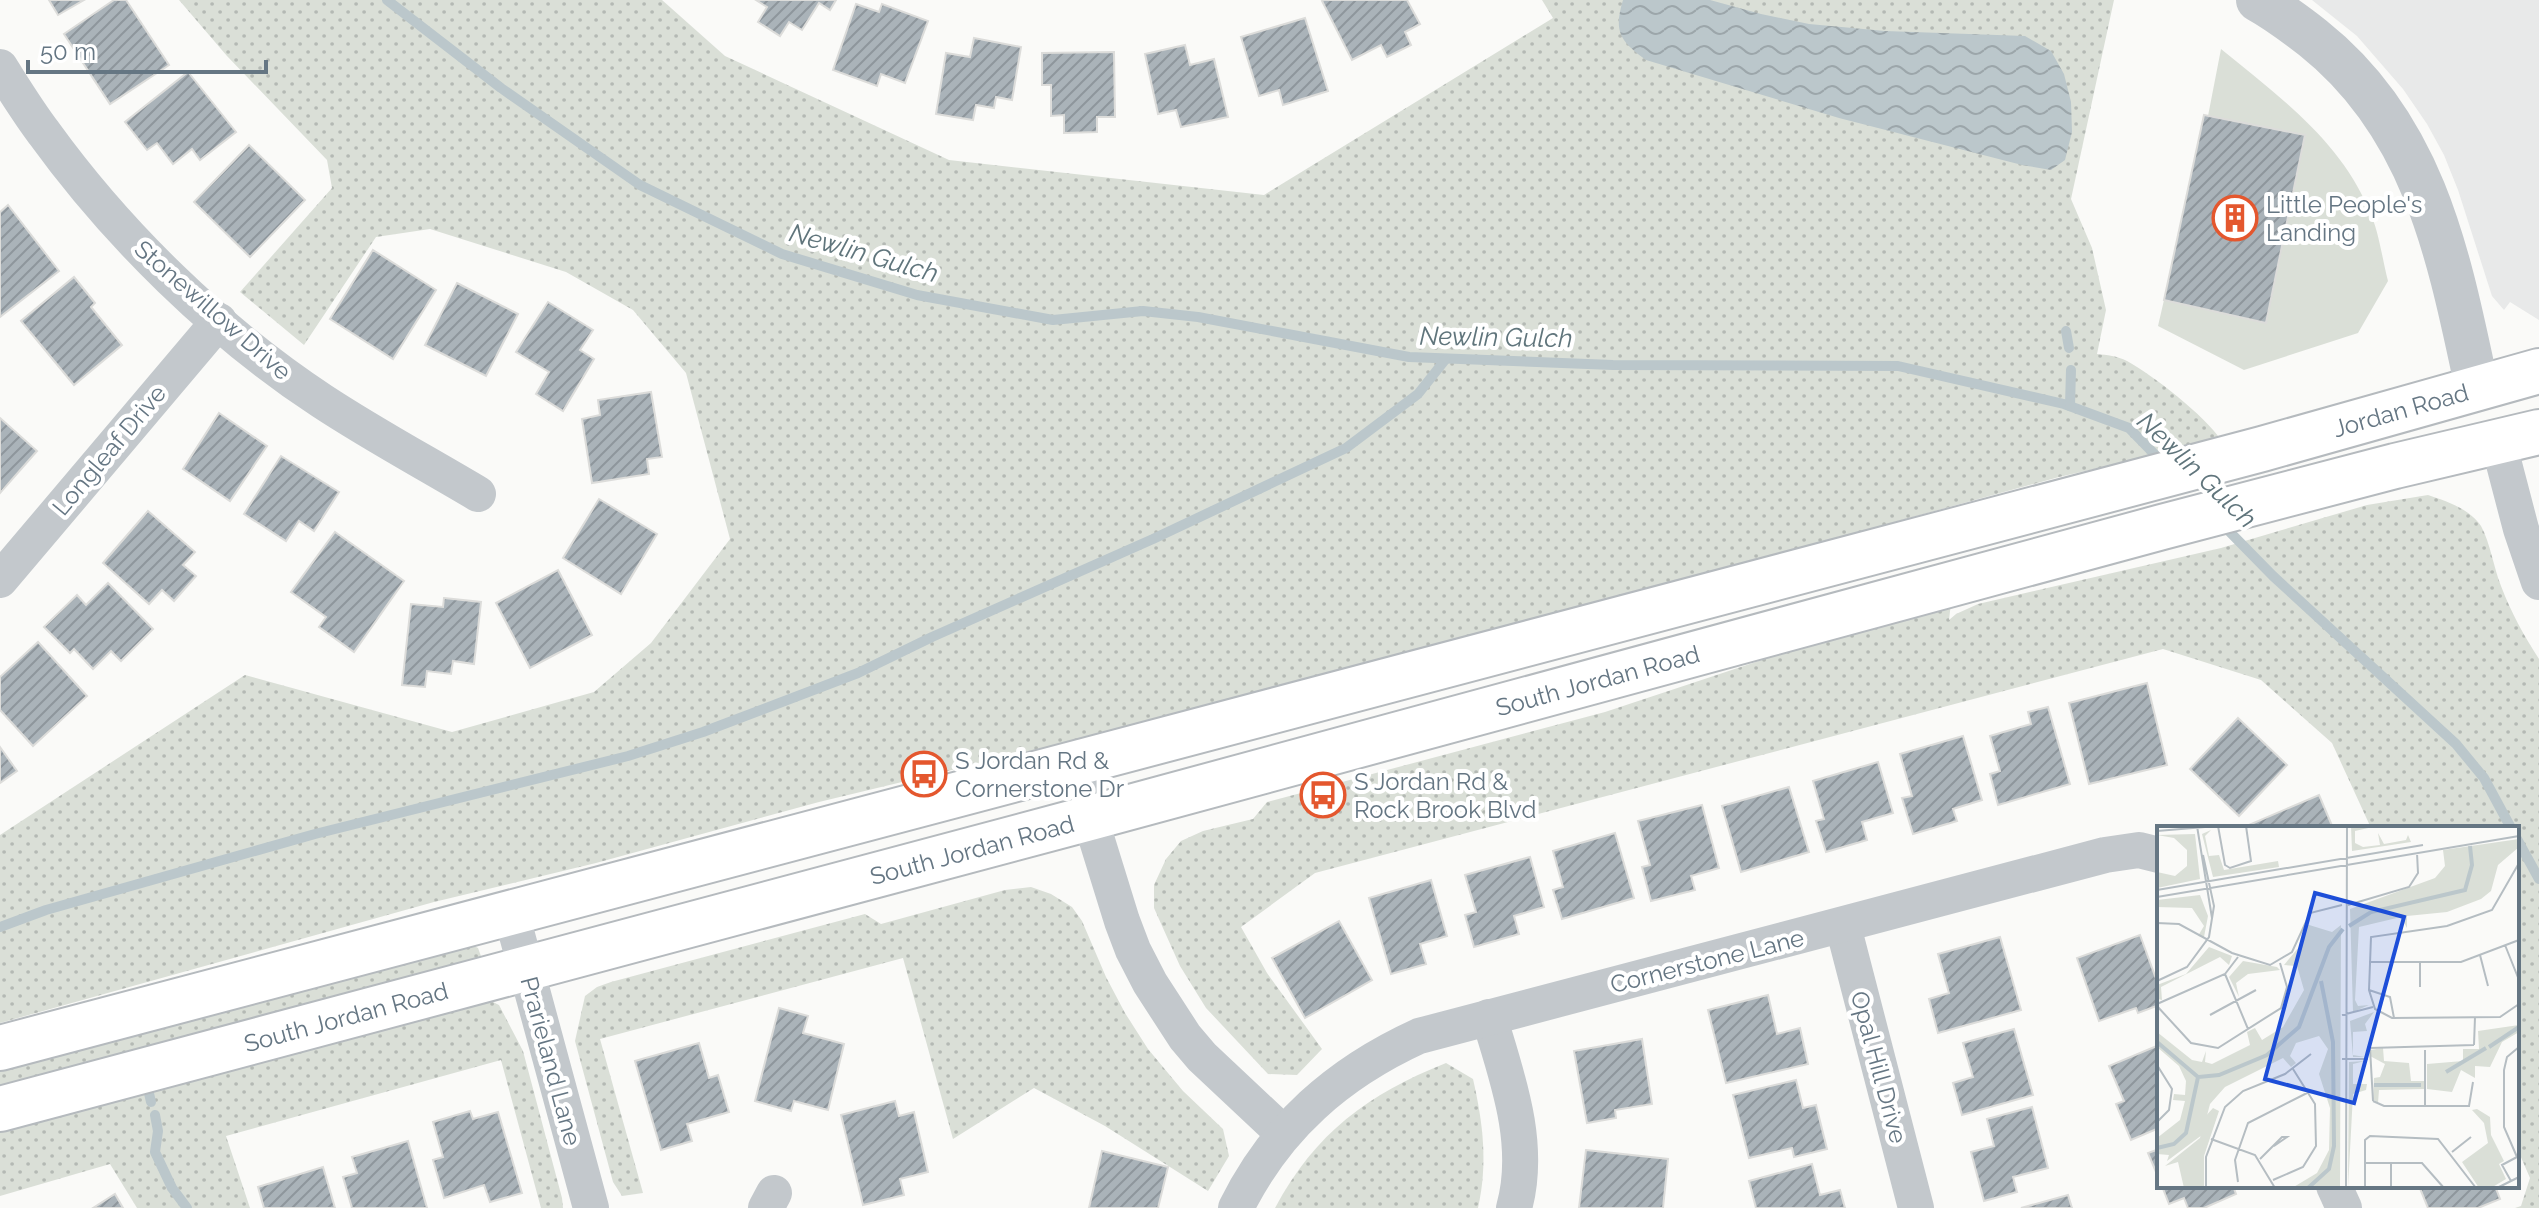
<svg xmlns="http://www.w3.org/2000/svg" width="2539" height="1208" font-family="Raleway,sans-serif">
<style>
.built{fill:#e8e9e9}
.grass{fill:url(#grass-dots)}
.park{fill:#dadfd7}
.water{fill:url(#water-waves)}
.lines{fill:none;stroke-linecap:round;stroke-linejoin:round}
.stream{stroke:#bbc7cb;stroke-width:10}
.building{fill:url(#building-hatch);stroke:#dcdcda;stroke-width:2}
.primary-casing{stroke:#b5babe;stroke-width:48}
.minor{stroke:#c3c8cc;stroke-width:36}
.tertiary{stroke:#c3c8cc;stroke-width:44}
.primary{stroke:#fff;stroke-width:44}
.labels{text-anchor:middle;dominant-baseline:central;stroke-width:8;stroke-linejoin:round;paint-order:stroke}
.poi-label{font-size:24px;fill:#657683;stroke:#fff;text-anchor:start}
.street-label{font-size:24px;fill:#657683;stroke:#fff}
.water-label{font-size:26px;font-style:italic;fill:#60757c;stroke:#fff}
.inset-river{fill:none;stroke:#bbc7cb;stroke-width:4}
.inset-road{fill:none;stroke:#b5bdc2;stroke-width:2}
.view{fill:#1d4ed8;fill-opacity:0.15;stroke:#1d4ed8;stroke-width:4}
.inset-edge{fill:none;stroke:#657683;stroke-width:4}
</style>
<defs>
<pattern id="grass-dots" width="8" height="8" patternUnits="userSpaceOnUse" patternTransform="scale(2)"><rect width="8" height="8" fill="#dadfd7"/><path d="M2 2h.1M6 6h.1" fill="none" stroke="#b4b9b4" stroke-width="1.8" stroke-linecap="round"/></pattern>
<pattern id="water-waves" width="16" height="10" patternUnits="userSpaceOnUse" patternTransform="scale(2)"><rect width="16" height="10" fill="#bbc7cb"/><path d="M0 5q4-4 8 0t8 0" fill="none" stroke="#9ca6aa"/></pattern>
<pattern id="building-hatch" width="6" height="6" patternUnits="userSpaceOnUse" patternTransform="scale(2)"><rect width="6" height="6" fill="#aab3b9"/><path d="M-1 1l2-2M0 6l6-6M5 7l2-2" fill="none" stroke="#8e969c"/></pattern>
</defs>
<rect width="100%" height="100%" fill="#fafaf8"/>
<!-- built -->
<path class="built" d="M2312,0H2539V320L2510,302L2504,310L2492,296L2458,190L2444,155L2427,124L2403,89L2357,36Z"/>
<!-- grass -->
<g class="grass">
<path d="M179,0H662L725,56L949,160L1264,195L1553,18L1542,0H2114L2071,199L2092,248L2106,310L2097,354C2107,355 2117,356 2127,361C2153,375 2205,416 2221,440L2059,477L1259,696L819,802L596,863L434,902L0,1023V835L245,675L452,732L594,692L651,643L730,539L686,373L633,310L566,272L430,229L376,237L304,345L240,292L332,188L327,160L227,56Z"/>
<path d="M2428,495C2446,501 2470,509 2481,526C2490,542 2494,569 2501,586C2511,612 2524,636 2539,659V1208H2515L2521,1206L2530,1178L2517,1148V828H2371L2332,743L2261,680L2163,649L1315,873L1241,927L1267,973L1322,1049L1297,1075L1268,1074L1206,1008L1180,966L1154,908V885L1166,859L1181,841L1203,831L1253,819L1267,802L1605,712L1789,651L1951,603L1949,620L1956,614L1978,604L2221,548L2367,505Z"/>
<path d="M1031,887L1051,894L1072,907L1082,921L1106,977L1125,1013L1148,1049L1183,1091L1223,1129L1229,1156L1208,1191L1105,1126L1034,1088L953,1139L903,958L600,1039L643,1193L622,1196L613,1182L575,1041L585,996L597,987L611,982L865,914L881,924L1005,890Z"/>
<path d="M466,942L478,948L482,959L164,1045L0,1086V1067Z"/>
<path d="M487,999L499,1005L523,1051L562,1198L563,1208H541L501,1060L226,1136L250,1208H137L110,1164L0,1196V1128Z"/>
<path d="M1446,1063L1473,1079C1483,1123 1488,1163 1478,1208H1275C1315,1133 1368,1094 1446,1063Z"/>
</g>
<!-- park -->
<path class="park" d="M2221,49C2277,95 2340,140 2369,210C2379,231 2382,258 2388,281L2358,333L2244,370L2158,326L2164,300L2266,322L2208,116Z"/>
<!-- water -->
<path class="water" d="M1623,0H1710L1761,14L1809,24L1885,31L2025,36L2051,51L2064,74L2071,102L2072,132L2065,160L2051,170L2022,165L1839,118L1646,60C1621,41 1613,33 1623,0Z"/>
<g class="lines">
<!-- stream -->
<g class="stream">
<path d="M387,0L501,88L640,185L782,254L917,295L1053,320L1143,311L1198,317L1409,357L1613,365L1898,366L2064,404L2129,428L2164,464"/>
<path d="M2066,331L2069,348"/>
<path d="M2070,406L2071,370"/>
<path d="M2222,524L2273,576L2456,744L2484,778L2511,828"/>
<path d="M2517,839L2539,879"/>
<path d="M0,927L46,910L315,834L628,756L703,732L858,673L932,637L1153,539L1346,448L1418,394L1445,360"/>
<path d="M148,1089L151,1102"/>
<path d="M155,1115L158,1131L155,1152L172,1188L187,1208"/>
</g>
</g>
<!-- building -->
<g class="building">
<path d="M49,0H84L58,15Z"/>
<path d="M114,0H126L169,65L110,104L64,34Z"/>
<path d="M756,0H836L830,10L819,3L802,30L789,22L780,36L758,22L767,7Z"/>
<path d="M1324,0H1407L1420,24L1405,32L1411,45L1387,57L1381,45L1352,60L1322,1Z"/>
<path d="M856,4L879,12L882,4L928,21L905,83L881,74L877,86L833,70Z"/>
<path d="M1305,18L1328,91L1283,105L1279,90L1259,96L1241,37Z"/>
<path d="M974,38L1021,47L1012,100L996,97L994,108L976,105L973,120L936,114L946,53L970,57Z"/>
<path d="M1185,45L1190,65L1214,59L1228,117L1181,127L1176,110L1158,114L1145,54Z"/>
<path d="M1114,52L1115,117H1097V132L1064,133V115L1051,116V85H1042V53Z"/>
<path d="M188,72L236,132L200,160L192,149L173,164L157,143L147,150L125,122Z"/>
<path d="M2204,115L2305,135L2266,323L2164,300Z"/>
<path d="M249,145L305,200L250,257L194,202Z"/>
<path d="M8,205L59,271L0,317V212Z"/>
<path d="M373,250L436,290L393,359L330,319Z"/>
<path d="M74,277L95,303L91,307L122,345L74,385L21,321Z"/>
<path d="M457,283L518,314L486,376L425,345Z"/>
<path d="M548,302L593,330L580,350L594,359L563,411L536,394L549,372L516,352Z"/>
<path d="M651,392L662,457L647,459L649,474L592,483L582,419L600,415L598,400Z"/>
<path d="M219,413L267,446L230,501L183,469Z"/>
<path d="M0,418L37,451L0,493Z"/>
<path d="M281,456L339,492L314,531L299,521L286,541L244,514Z"/>
<path d="M599,499L657,534L621,594L563,558Z"/>
<path d="M148,511L195,552L183,565L196,576L174,601L162,590L149,604L103,563Z"/>
<path d="M335,532L404,581L354,652L319,627L326,617L291,592Z"/>
<path d="M558,570L592,635L530,668L496,603Z"/>
<path d="M108,583L153,629L121,661L111,651L93,669L74,649L70,653L44,627L77,595L86,605Z"/>
<path d="M444,598L481,602L474,664L453,661L451,674L427,671L425,687L402,685L411,604L443,607Z"/>
<path d="M38,642L87,696L33,746L0,710V677Z"/>
<path d="M2147,683L2167,765L2089,784L2069,703Z"/>
<path d="M2048,707L2070,784L1998,805L1990,774L2000,771L1990,736L2031,724L2028,712Z"/>
<path d="M2238,718L2287,765L2239,816L2190,769Z"/>
<path d="M1963,736L1982,800L1953,809L1957,821L1913,834L1902,798L1912,796L1900,754Z"/>
<path d="M0,747L17,771L0,783Z"/>
<path d="M1878,762L1893,813L1862,822L1867,840L1826,852L1816,821L1824,819L1813,781Z"/>
<path d="M1789,787L1809,852L1741,872L1722,806Z"/>
<path d="M2319,795L2333,828H2242Z"/>
<path d="M1702,805L1719,868L1691,876L1695,890L1651,901L1642,867L1650,865L1638,821Z"/>
<path d="M1615,833L1634,898L1562,919L1553,890L1563,887L1553,851Z"/>
<path d="M1530,857L1544,907L1514,916L1519,934L1474,947L1465,915L1476,912L1465,875Z"/>
<path d="M1431,880L1447,936L1420,944L1426,964L1391,974L1369,898Z"/>
<path d="M1339,921L1372,980L1305,1018L1272,958Z"/>
<path d="M2140,935L2159,987V1005L2138,1013L2136,1008L2099,1021L2077,958Z"/>
<path d="M2000,937L2021,1010L1938,1033L1929,999L1949,993L1938,954Z"/>
<path d="M1768,995L1777,1034L1800,1028L1808,1064L1726,1083L1708,1010Z"/>
<path d="M779,1008L808,1016L803,1033L844,1044L828,1110L794,1101L791,1111L755,1101Z"/>
<path d="M2014,1029L2033,1095L1962,1115L1953,1083L1973,1077L1963,1043Z"/>
<path d="M1642,1039L1652,1104L1615,1110L1616,1118L1587,1123L1574,1051Z"/>
<path d="M699,1043L709,1078L718,1075L729,1112L687,1124L692,1141L661,1150L635,1061Z"/>
<path d="M2159,1045V1128L2131,1140L2116,1104L2124,1101L2109,1066Z"/>
<path d="M1796,1080L1803,1108L1816,1105L1827,1149L1794,1157L1792,1148L1749,1158L1733,1095Z"/>
<path d="M895,1101L899,1116L914,1112L928,1172L900,1179L904,1195L863,1205L841,1115Z"/>
<path d="M2032,1107L2048,1168L2013,1177L2017,1192L1984,1201L1971,1152L1994,1146L1987,1119Z"/>
<path d="M470,1111L473,1119L498,1112L522,1193L490,1202L484,1185L444,1198L433,1160L443,1157L433,1122Z"/>
<path d="M408,1141L427,1208H352L343,1177L357,1173L352,1157Z"/>
<path d="M2159,1149V1179L2148,1153Z"/>
<path d="M1586,1150L1668,1159L1663,1208H1579Z"/>
<path d="M1102,1151L1168,1167L1158,1208H1089Z"/>
<path d="M1812,1164L1820,1195L1840,1190L1845,1208H1756L1749,1181Z"/>
<path d="M323,1167L335,1208H264L258,1187Z"/>
<path d="M2162,1186H2233L2236,1194L2204,1208H2188L2184,1198L2169,1204Z"/>
<path d="M2419,1186H2495L2500,1199L2478,1208H2428Z"/>
<path d="M115,1194L123,1208H93Z"/>
<path d="M2068,1195L2072,1208H2021Z"/>
</g>
<g class="lines">
<!-- primary casing -->
<g class="primary-casing">
<g id="primary">
<path id="s1" d="M0,1048L2262,449L2539,371"/>
<path id="s2" d="M0,1109L1090,818L2162,527L2395,466L2539,432"/>
</g>
</g>
<!-- minor -->
<g class="minor">
<path d="M0,67C14,89 28,112 44,133C117,234 217,332 322,401C372,434 426,463 478,494"/>
<path d="M2498,441L2521,529L2539,582"/>
<path d="M0,580L219,321"/>
<path d="M1073,763L1122,921L1133,950L1150,983L1185,1037L1202,1057L1283,1133"/>
<path d="M511,913L591,1208"/>
<path d="M1843,926L1916,1208"/>
<path d="M1489,1017C1507,1077 1532,1144 1514,1208"/>
<path d="M2334,1186L2344,1208"/>
<path d="M766,1208L774,1193"/>
<path d="M1236,1208C1276,1127 1338,1073 1419,1036L2105,855L2139,850L2159,855"/>
</g>
<!-- tertiary -->
<path class="tertiary" d="M2258,0C2278,11 2295,24 2313,38C2425,127 2449,257 2477,388"/>
<!-- primary -->
<use href="#primary" class="primary"/>
</g>
<!-- icons -->
<defs>
<g id="building-ring" transform="scale(2.3)"><circle r="9.5" fill="#fff" stroke="#e4572e" stroke-width="1.5"/><path d="M-4-6H4V6H1V3H-1V6H-4ZM-2.5-4.3h1.7v1.8h-1.7ZM.8-4.3h1.7v1.8H.8ZM-2.5-1h1.7V.8h-1.7ZM.8-1h1.7V.8H.8Z" fill="#e4572e"/></g>
<g id="bus-ring" transform="scale(2.3)"><circle r="9.5" fill="#fff" stroke="#e4572e" stroke-width="1.5"/><path d="M-5-6H5V4H4V6H2V4H-2V6H-4V4H-5ZM-3.5-4V0h7V-4ZM-3.5 1.2v1.5H-2V1.2ZM2 1.2v1.5H3.5V1.2Z" fill="#e4572e"/></g>
</defs>
<g fill-rule="evenodd">
<use href="#building-ring" x="2235" y="218"/>
<use href="#bus-ring" x="924" y="774"/>
<use href="#bus-ring" x="1323" y="795"/>
</g>
<g class="labels">
<!-- poi labels -->
<g class="poi-label">
<text x="2266" y="204">Little People's<tspan x="2266" dy="28">Landing</tspan></text>
<text x="955" y="760">S Jordan Rd &amp;<tspan x="955" dy="28">Cornerstone Dr</tspan></text>
<text x="1354" y="781">S Jordan Rd &amp;<tspan x="1354" dy="28">Rock Brook Blvd</tspan></text>
</g>
<!-- street labels -->
<g class="street-label">
<text transform="translate(213 310) rotate(41)">Stonewillow Drive</text>
<text stroke="none"><textPath href="#s1" startOffset="2484">Jordan Road</textPath></text>
<text transform="translate(109 450) rotate(-50)">Longleaf Drive</text>
<text stroke="none"><textPath href="#s2" startOffset="1654">South Jordan Road</textPath></text>
<text stroke="none"><textPath href="#s2" startOffset="1006">South Jordan Road</textPath></text>
<text transform="translate(1707 961) rotate(-14)">Cornerstone Lane</text>
<text stroke="none"><textPath href="#s2" startOffset="358">South Jordan Road</textPath></text>
<text transform="translate(551 1061) rotate(75)">Prarieland Lane</text>
<text transform="translate(1879 1067) rotate(75)">Opal Hill Drive</text>
</g>
<!-- water labels -->
<g class="water-label">
<text transform="translate(864 253) rotate(16)">Newlin Gulch</text>
<text transform="translate(1496 337) rotate(1)">Newlin Gulch</text>
<text transform="translate(2197 470) rotate(44)">Newlin Gulch</text>
</g>
</g>
<!-- overview -->
<g transform="translate(2157 826)">
<rect width="362" height="362" fill="#fafaf8"/>
<path d="M194,0H220L198,5V17L206,21L223,19L221,7L227,18L249,14L251,9L254,16L195,25ZM54,4L48,10L52,30L62,29L67,44L121,35L122,41L56,51L45,8ZM38,8L43,53L0,62V46L18,50L30,40V24L17,12L0,9ZM362,13V21L341,39L334,65L324,73L290,86L250,90V102L244,91L202,101L198,174L201,180L212,179L196,186L193,83L278,52L288,40L286,24ZM43,69L51,90L47,111L41,110L47,100L35,82L0,81V74ZM149,98L175,106L184,99L183,362H135L160,347L172,324L173,282L162,248L171,223L162,210L139,217L133,230L139,237L134,241L126,232L68,261L53,278L45,309L10,335L12,329L0,328V312L23,294L28,275L16,274L17,268L28,269L29,255L22,240L0,221V206L35,234L45,236L49,225L48,236L55,238L93,219L90,206L98,202L105,214L126,201L147,164L140,140L127,139L142,121ZM52,121L75,130L72,139L63,131L4,161L5,174L1,173L0,159L29,148ZM86,135L120,141L123,144L91,148L79,157L82,171L72,151ZM217,186L208,198L210,205L196,206V229L208,231H196L193,195ZM362,199V206L345,216L333,241L318,240V252L304,244L295,266L270,263V238L306,235V223H322L321,205ZM226,222L227,235L252,237L254,255H267V263L222,264L221,277L216,273L217,252L223,251L228,238L213,230V224ZM208,235L196,238V258H210L209,264L196,268L191,362L192,236ZM320,283L333,291L334,309L347,335L342,338L349,353L334,362H322L305,336L331,317L327,297L315,284Z" fill="#dadfd7"/>
<path d="M56,282L62,285L47,330V362H27L21,336L8,340L43,312L47,292Z" fill="#dadfd7"/>
<path class="inset-river" d="M192,100L214,86L308,64L315,39L313,20M0,216L41,251M332,221L362,201M289,246L329,222M217,259H264M0,322L17,318L29,307L41,251L62,249L110,229L142,201L172,121L186,103M151,362L172,343L177,320L176,216L164,155"/>
<path class="inset-road" d="M40,0L55,92M61,0L68,39L73,42L94,35L89,0M0,5L60,0M362,37L335,84L290,100L214,111L212,164L218,183L235,192L343,191L362,178M0,64L266,19M0,71L362,10M191,79L252,61L261,47L260,27M0,97L22,98L75,127L113,139L135,126L153,87L185,79M348,119L362,154M323,129L331,160M212,136H304L362,114M263,136V161M68,148L91,203M0,155L30,141L52,111L57,80L46,29M212,164L233,171L237,192M0,178L68,148L81,131M0,180L34,217L61,222L124,182L130,161L123,137M53,189L99,164M185,189L216,181M317,219L318,191M213,222L317,219M213,222L216,275M268,224V280M185,233H211M0,239L15,263L12,284L0,296M216,275L227,280H312L316,256M54,313L98,329L118,362M295,326L314,311M360,331L347,301V244L350,231L362,221M103,333L125,311H130L117,320M208,337H265L287,362M116,354L146,341L159,320L158,278L136,243M354,355L345,339L360,331M81,356L78,334L91,297L152,266M49,362V331L68,281L86,265L128,248L154,228M189,362L190,0M208,362V314L213,310L281,313L319,362M234,362V337M340,362L362,351"/>
<path class="view" d="M158,67L247,91L197,277L108,253Z"/>
<rect width="362" height="362" class="inset-edge"/>
</g>
<!-- scale -->
<path d="M28 60v12h238v-12" fill="none" stroke="#657683" stroke-width="4"/>
<text x="40" y="60" font-size="24" fill="#657683" stroke="#ffffff" stroke-width="6" paint-order="stroke">50 m</text>
</svg>
